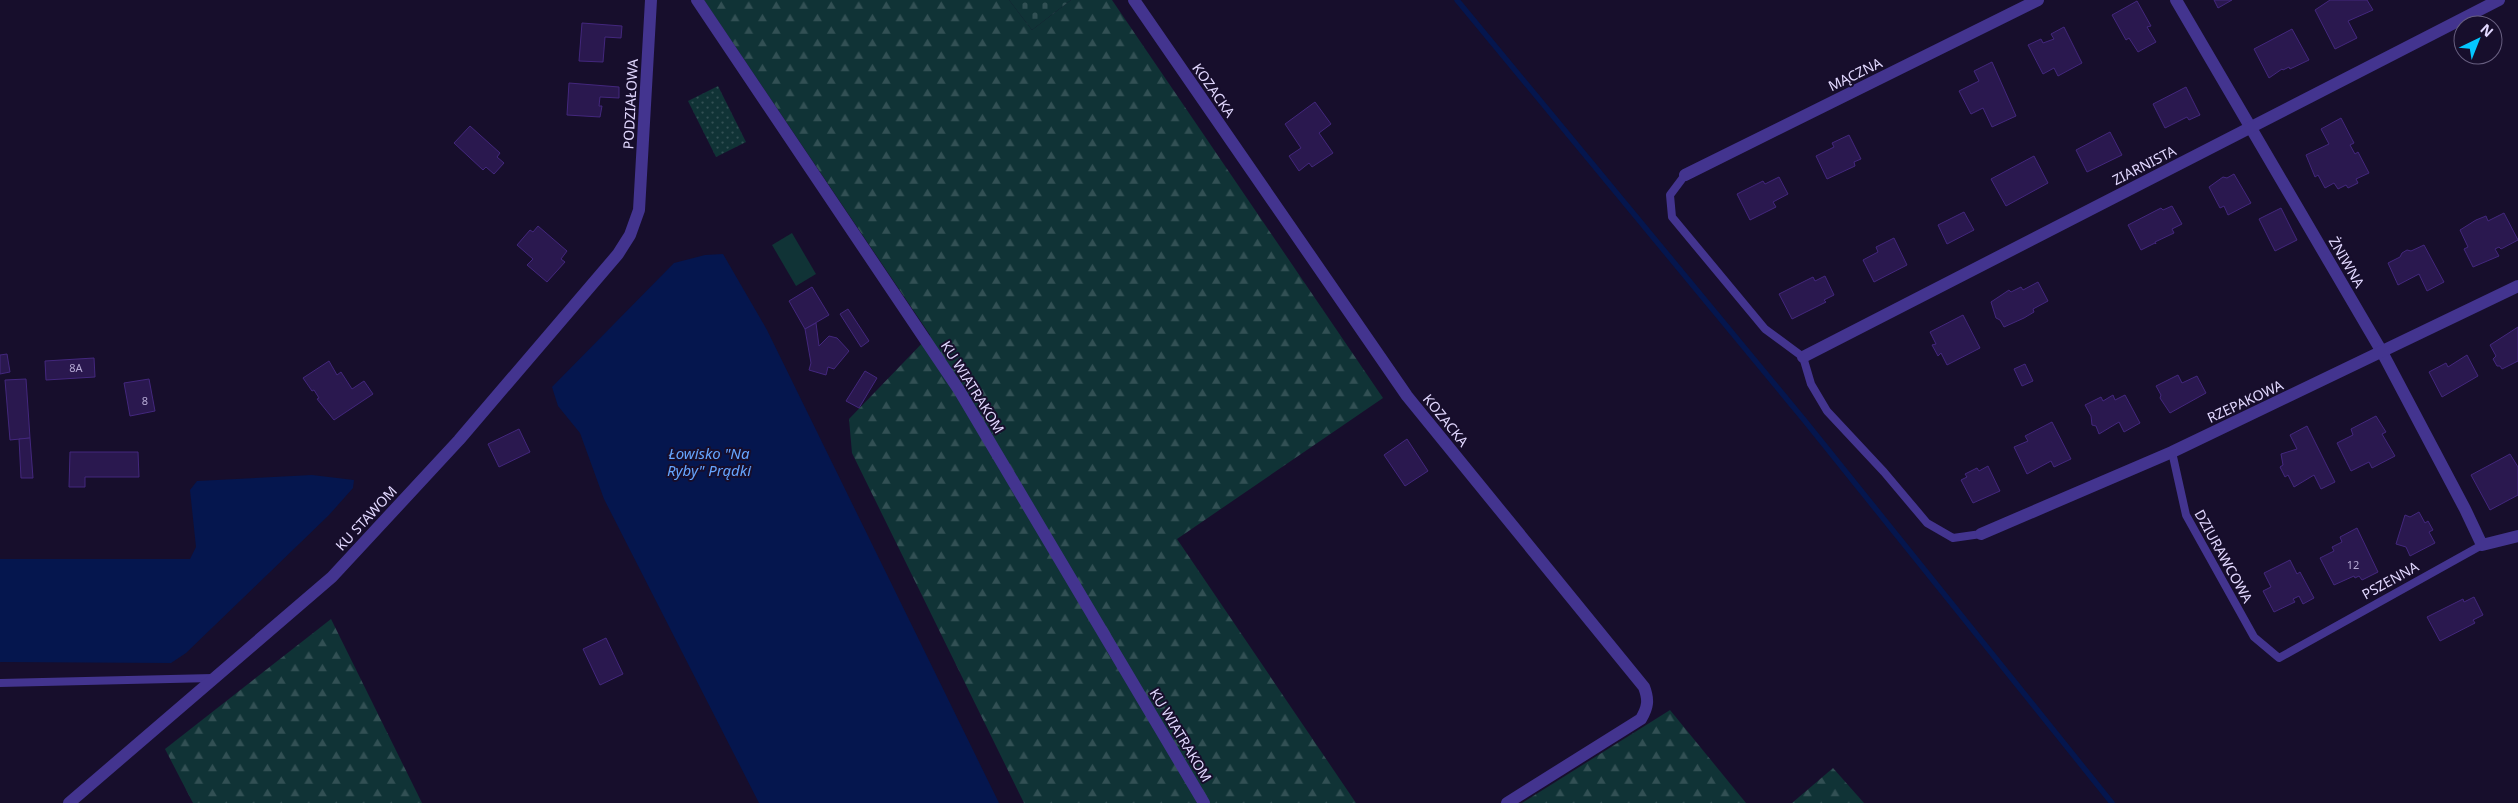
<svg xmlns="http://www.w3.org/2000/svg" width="2518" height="803" font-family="'Noto Sans',sans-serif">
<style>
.forest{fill:url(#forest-firs)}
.cemetery{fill:url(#cemetery-stones)}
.park{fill:url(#park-dots)}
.pitch{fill:#103336}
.water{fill:#05164e}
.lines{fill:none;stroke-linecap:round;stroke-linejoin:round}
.stream{stroke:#05164e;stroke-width:5.5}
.building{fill:#2a184f;stroke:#43277d}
.lane{stroke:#43348f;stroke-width:8}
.street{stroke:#43348f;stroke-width:12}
.labels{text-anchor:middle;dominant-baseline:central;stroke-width:4;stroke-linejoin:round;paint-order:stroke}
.number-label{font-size:11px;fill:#b4a8d3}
.street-label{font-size:14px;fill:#e2d8ff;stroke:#170e2c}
.water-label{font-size:15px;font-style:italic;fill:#66a5ff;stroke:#170e2c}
</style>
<defs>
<pattern id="forest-firs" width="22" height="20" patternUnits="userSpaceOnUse" patternTransform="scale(1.25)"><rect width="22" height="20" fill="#103336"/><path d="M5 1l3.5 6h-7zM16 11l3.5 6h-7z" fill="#325054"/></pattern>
<pattern id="cemetery-stones" width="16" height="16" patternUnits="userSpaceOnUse" patternTransform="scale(1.25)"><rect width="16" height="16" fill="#103336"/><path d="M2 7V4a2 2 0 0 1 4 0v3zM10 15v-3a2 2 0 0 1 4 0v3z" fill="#325054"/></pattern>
<pattern id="park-dots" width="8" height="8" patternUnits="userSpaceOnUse" patternTransform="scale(1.25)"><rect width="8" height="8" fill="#103336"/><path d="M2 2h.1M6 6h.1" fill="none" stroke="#325054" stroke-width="1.8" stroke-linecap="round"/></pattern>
</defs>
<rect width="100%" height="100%" fill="#170e2c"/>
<!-- forest -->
<g class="forest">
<path d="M704,0H1009L1032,30L1071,0H1112L1383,398L1177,539L1356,803H1024L852,453L849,419L930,335Z"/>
<path d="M331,619L422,803H193L165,749Z"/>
<path d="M1670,710L1746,803H1522Z"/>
<path d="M1833,768L1864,803H1792Z"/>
</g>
<!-- cemetery -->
<path class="cemetery" d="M1009,0H1071L1032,30Z"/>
<!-- park -->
<path class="park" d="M718,86L746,142L716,157L688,101Z"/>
<!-- pitch -->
<path class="pitch" d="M792,233L816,274L796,286L772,245Z"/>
<!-- water -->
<g class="water">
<path d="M723,254L767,330L999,803H759L604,499L580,433L558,406L552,387L674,263L705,255Z"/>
<path d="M312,475L354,480L353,488L329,515L186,653L171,663L0,662V559H190L196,547L190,490L197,481Z"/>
</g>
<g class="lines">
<!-- stream -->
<path class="stream" d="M1457,0L1805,421L2112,803"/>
</g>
<!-- building -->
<g class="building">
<path d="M2214,0H2232L2218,8Z"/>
<path d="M2330,0H2367L2373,10L2348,21L2357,38L2335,49L2315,10Z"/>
<path d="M2137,1L2151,26L2147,27L2156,42L2138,52L2129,38L2126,40L2112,15Z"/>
<path d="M582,23L622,26L621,38L605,37L603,62L579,61Z"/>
<path d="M2064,27L2082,63L2058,76L2054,68L2043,74L2028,45L2041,39L2043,43L2054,39L2051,34Z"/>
<path d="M2292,29L2309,60L2290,69L2289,67L2283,70L2282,69L2269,78L2254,49Z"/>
<path d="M1992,62L2016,116L1992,127L1983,108L1971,114L1959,91L1979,81L1974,71Z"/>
<path d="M569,83L619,87V98L600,97L599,106H602L600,117L567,115Z"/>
<path d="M2186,87L2200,115L2189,120L2187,117L2165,128L2153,104Z"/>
<path d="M1315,102L1331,124L1319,133L1333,153L1312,167L1309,163L1299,171L1289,156L1301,148L1285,124Z"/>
<path d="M2341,118L2354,143L2350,145L2355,154L2358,152L2369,173L2356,179L2358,183L2348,188L2346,185L2338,189L2334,183L2325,188L2318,175L2315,177L2306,155L2329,144L2321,129Z"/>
<path d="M470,126L500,153L497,157L504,163L494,174L486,167L483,170L454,143Z"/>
<path d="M2110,132L2122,155L2087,172L2076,150Z"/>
<path d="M1849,135L1861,159L1854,162L1855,166L1827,179L1816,156L1834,147L1832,143Z"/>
<path d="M2034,156L2048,183L2006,206L1991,179Z"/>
<path d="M2234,174L2251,203L2228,215L2224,206L2220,208L2209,187L2223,177L2227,178Z"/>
<path d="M1779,177L1788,194L1773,202L1776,207L1750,220L1737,194L1763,181L1765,184Z"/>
<path d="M2172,206L2182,224L2172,229L2174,233L2155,242L2156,244L2155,243L2141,250L2128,225L2161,208L2163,210Z"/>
<path d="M2281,208L2297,240L2275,251L2259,219Z"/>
<path d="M1964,212L1974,230L1947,244L1938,225Z"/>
<path d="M2504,213L2518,240L2501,249L2499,247L2495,249L2499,256L2473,267L2464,249L2468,247L2460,230L2476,220L2486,216L2488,221Z"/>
<path d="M538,226L567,251L561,259L565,262L547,282L527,265L533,259L517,245L530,230L533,232Z"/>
<path d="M1894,238L1907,265L1874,282L1863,260L1878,252L1876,247Z"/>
<path d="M2424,245L2444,282L2427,291L2419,274L2398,285L2388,263L2400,257L2402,253L2407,250L2411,251Z"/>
<path d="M1825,276L1834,295L1824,300L1826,302L1792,319L1779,294L1813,277L1815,281Z"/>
<path d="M2038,282L2048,301L2033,309L2034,312L2024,318L2004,327L2000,320L1996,318L1991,302L2009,290L2011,292L2021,287L2023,290Z"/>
<path d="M812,287L829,315L805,329L789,301Z"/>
<path d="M848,309L869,341L861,347L840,314Z"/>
<path d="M1963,315L1980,348L1947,365L1941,353L1938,356L1932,345L1936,344L1930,332Z"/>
<path d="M816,323L819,346L829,336L837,338L849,351L834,369L828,367L826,375L809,370L811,363L805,329Z"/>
<path d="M2518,327V361L2502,369L2500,366H2497L2493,359L2496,356L2490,345Z"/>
<path d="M7,354L10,372L0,374V355Z"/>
<path d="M2467,355L2478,376L2442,397L2429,372L2446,363L2448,367Z"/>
<path d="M94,358L95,377L46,380L45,361Z"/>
<path d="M329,361L337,375L341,372L352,389L364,381L373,394L334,420L317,399L319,398L314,390L312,391L303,378Z"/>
<path d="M2025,364L2033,381L2022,386L2014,369Z"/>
<path d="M865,371L877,378L859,408L846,401Z"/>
<path d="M2178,375L2182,383L2197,376L2206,393L2170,413L2160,398L2161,395L2156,386Z"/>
<path d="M26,379L30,438L10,440L5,380Z"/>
<path d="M149,379L155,411L130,416L124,383Z"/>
<path d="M2113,395L2115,400L2125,395L2140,423L2124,432L2119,422L2099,434L2096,426L2092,425L2091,416L2085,405L2101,397L2103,401Z"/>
<path d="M2376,416L2386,432L2382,434L2395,456L2372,468L2369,462L2351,471L2337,443L2353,435L2351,429Z"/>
<path d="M2052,422L2071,459L2054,467L2051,461L2027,474L2014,447L2028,441L2025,436Z"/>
<path d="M2307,426L2335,482L2321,489L2314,475L2294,487L2288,475L2285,477L2280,467L2283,465L2281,454L2297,449L2290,435Z"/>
<path d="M519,429L530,452L499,467L488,444Z"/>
<path d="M30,438L33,478H21L19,439Z"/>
<path d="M1407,439L1428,471L1405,486L1384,455Z"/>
<path d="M70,452H138L139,477H85V487H69Z"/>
<path d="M2510,454L2518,467V495L2490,510L2471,475Z"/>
<path d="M1988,466L2000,491L1973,503L1961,480L1967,477L1965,474L1977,468L1979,471Z"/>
<path d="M2419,512L2425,523L2428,521L2433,530L2429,532L2435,543L2410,556L2406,547L2396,544L2405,515L2410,517Z"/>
<path d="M2357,528L2378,572L2362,580L2359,576L2355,578L2354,576L2334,585L2320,558L2334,551L2332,547L2342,542L2340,537Z"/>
<path d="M2290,560L2297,574L2300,572L2314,598L2303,604L2299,596L2293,599L2295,602L2274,612L2263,591L2271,587L2264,573Z"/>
<path d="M2474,597L2483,615L2473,620L2475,623L2440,641L2427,617L2463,599L2464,602Z"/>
<path d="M606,638L623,674L600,685L583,649Z"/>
</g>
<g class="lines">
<!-- lane -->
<g class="lane">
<path d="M1685,175L1670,195L1672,217L1765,329L1803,357L1811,384L1827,411L1884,472L1927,523L1953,538L1981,534"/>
<path d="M2172,452L2186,515L2254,637L2279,658L2482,545"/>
<path d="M0,683L213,678"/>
</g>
<!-- street -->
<g class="street">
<path d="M697,0L959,390L1204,803"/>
<path d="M1134,0L1407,396L1644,687C1649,700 1648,707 1641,719L1507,803"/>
<path d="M2176,0L2382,352L2465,509L2482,545L2518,536"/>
<path d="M1685,175L2038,0"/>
<path d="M1803,357L2499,0"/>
<path d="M1981,534L2172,452L2518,286"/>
<path d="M69,803L332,577L459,440L618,254L630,235L639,210L651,0"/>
</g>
</g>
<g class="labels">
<!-- number labels -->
<g class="number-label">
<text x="76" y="367">8A</text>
<text x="145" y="400">8</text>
<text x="2353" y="564">12</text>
</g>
<!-- street labels -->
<g class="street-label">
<text transform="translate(1855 74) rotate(-26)">MĄCZNA</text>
<text transform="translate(1214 90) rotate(55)">KOZACKA</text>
<text transform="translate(630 104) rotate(-87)">PODZIAŁOWA</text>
<text transform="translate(2144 165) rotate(-27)">ZIARNISTA</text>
<text transform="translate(2347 262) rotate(60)">ŻNIWNA</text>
<text transform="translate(973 387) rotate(58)">KU WIATRAKOM</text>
<text transform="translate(2245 401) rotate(-25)">RZEPAKOWA</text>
<text transform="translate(1446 420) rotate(51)">KOZACKA</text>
<text transform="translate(366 518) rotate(-47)">KU STAWOM</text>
<text transform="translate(2224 556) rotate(61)">DZIURAWCOWA</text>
<text transform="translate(2390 580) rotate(-29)">PSZENNA</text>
<text transform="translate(1181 735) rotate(59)">KU WIATRAKOM</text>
</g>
<!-- water labels -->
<g class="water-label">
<text x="709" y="453">Łowisko "Na<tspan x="709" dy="17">Ryby" Prądki</tspan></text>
</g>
</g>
<!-- north arrow -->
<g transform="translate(2478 40) rotate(43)"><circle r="24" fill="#170e2c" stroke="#685f80"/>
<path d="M0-4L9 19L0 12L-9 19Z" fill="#04c6ff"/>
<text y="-8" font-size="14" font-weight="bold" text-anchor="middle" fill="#e2d8ff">N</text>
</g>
</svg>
